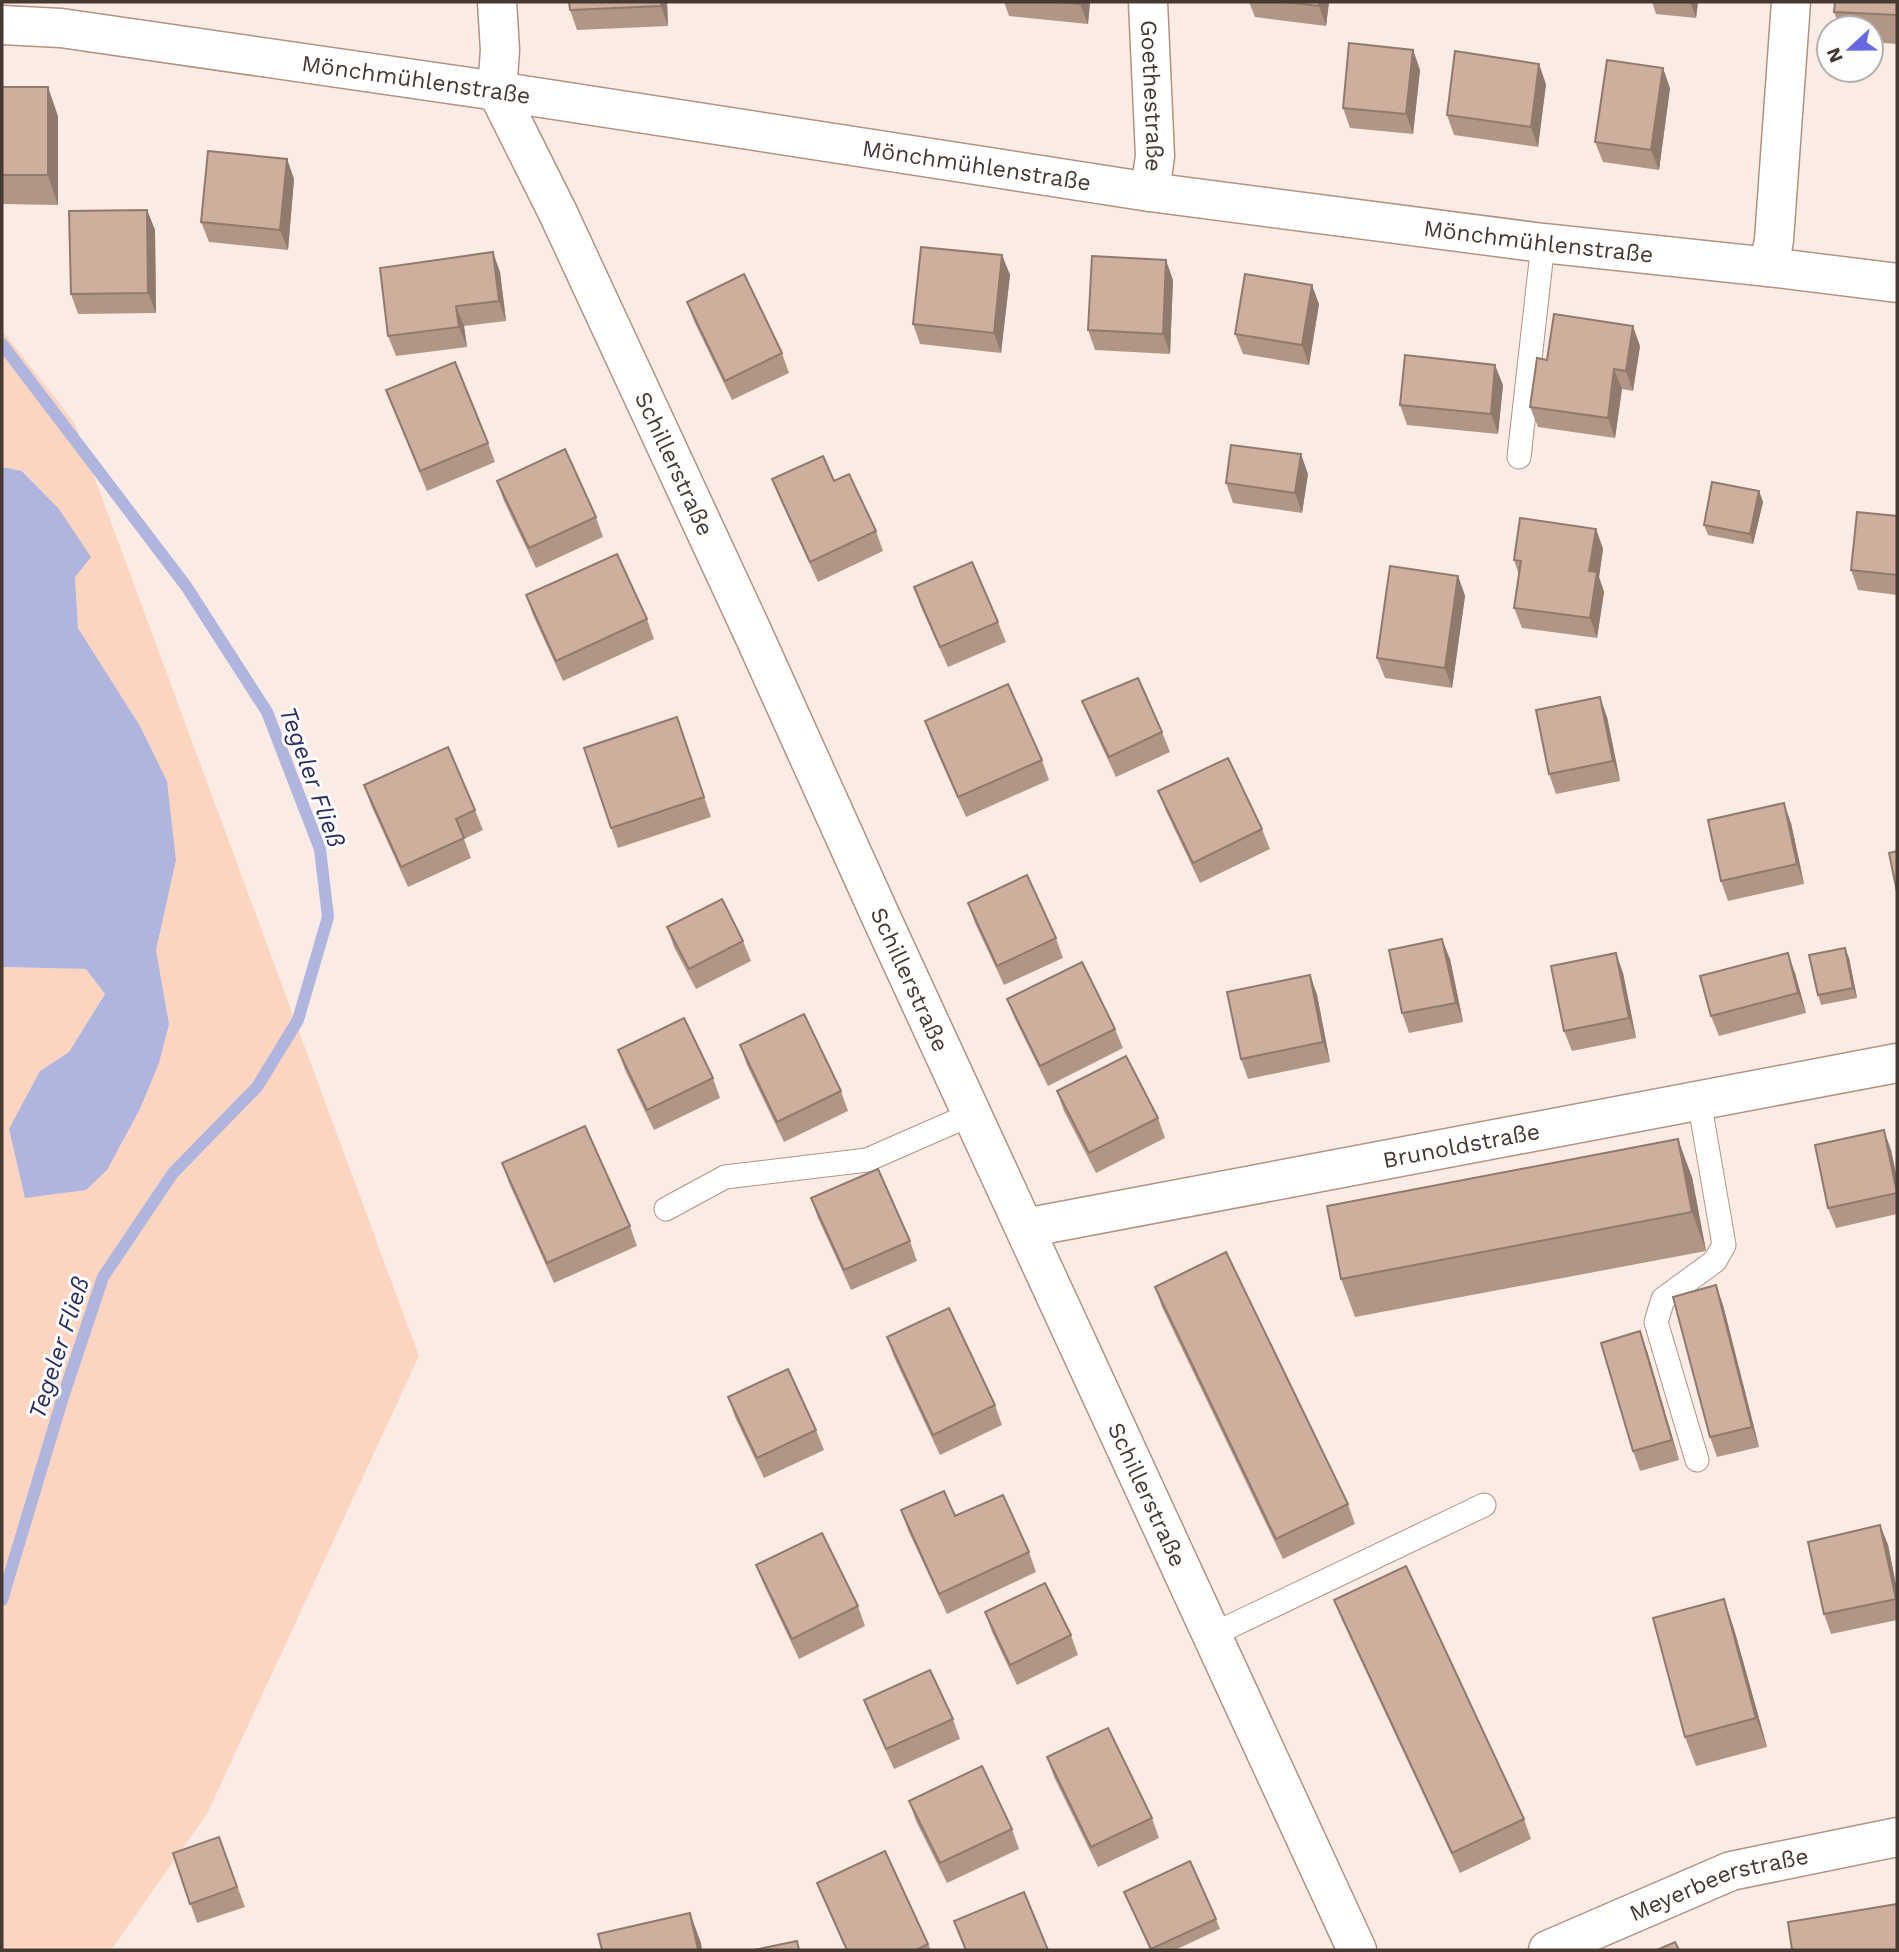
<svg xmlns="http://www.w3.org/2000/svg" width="1899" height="1952" font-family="'Work Sans',sans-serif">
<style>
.green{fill:#fbd5c0}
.water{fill:#afb5de}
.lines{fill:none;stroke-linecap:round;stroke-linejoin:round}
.stream{stroke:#afb5de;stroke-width:12}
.lane-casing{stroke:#b29382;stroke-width:25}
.street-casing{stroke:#b29382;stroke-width:41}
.lane{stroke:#fff;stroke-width:23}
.street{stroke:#fff;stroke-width:38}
.wall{fill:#b19686}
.shaded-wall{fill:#907a6d}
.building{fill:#ceae9c;stroke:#907a6d;stroke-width:2}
.labels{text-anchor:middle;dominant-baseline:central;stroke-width:6;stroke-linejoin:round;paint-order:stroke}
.street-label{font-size:23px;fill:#463931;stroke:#fdfdfd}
.water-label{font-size:24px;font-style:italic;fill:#2a2d60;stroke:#fdfdfd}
</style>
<rect width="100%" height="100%" fill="#faece5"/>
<!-- green -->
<path class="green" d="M2,330L74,422L419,1356L207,1814L111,1950H2V967L86,969L105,994L69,1052L40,1071L117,1152L140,1109L159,1063L169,1024L156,950L176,860L167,781L140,726L78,628L75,577L59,509L23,471L2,467Z"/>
<!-- water -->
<path class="water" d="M2,467L22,471L59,509L91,557L75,577L78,628L140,726L167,781L176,860L156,950L169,1024L159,1063L140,1109L107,1170L86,1190L25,1198L9,1129L40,1071L69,1052L105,994L86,969L2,967Z"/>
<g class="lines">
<!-- stream -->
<path class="stream" d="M2,344L186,586L267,712L320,849L328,917L298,1020L257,1087L173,1173L103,1277L63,1397L2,1600"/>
<!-- lane casing -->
<g class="lane-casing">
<g id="lane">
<path d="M1519,457L1543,243"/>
<path d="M666,1209L725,1177L867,1160L972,1114"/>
<path d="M1697,1460L1656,1322L1663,1299L1715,1261L1724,1245L1699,1100"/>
<path d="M1212,1635L1484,1505"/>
</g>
</g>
<!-- street casing -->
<g class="street-casing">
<g id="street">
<path id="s1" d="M497,2L500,50L497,91L558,213L751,629L881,917L1357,1950"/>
<path id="s2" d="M1148,2L1155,156L1150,192"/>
<path id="s3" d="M2,25L61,28L497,91L1150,192L1543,243L1769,267L1897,283"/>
<path d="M1769,267L1774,240L1791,2"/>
<path id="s4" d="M1025,1228L1897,1063"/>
<path id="s5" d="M1548,1950L1731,1871L1897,1837"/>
</g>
</g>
<!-- lane -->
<use href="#lane" class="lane"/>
<!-- street -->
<use href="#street" class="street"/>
</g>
<!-- wall -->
<g class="wall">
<path d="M667,2L668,26L577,30L570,10Z"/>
<path d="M1004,2H1090L1088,24L1009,16Z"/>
<path d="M1249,2H1329L1326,26L1255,17Z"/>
<path d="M1652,2H1698L1696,18L1656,14Z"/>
<path d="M1897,2V44L1871,42V28H1840L1834,12Z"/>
<path d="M1413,50L1420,70L1413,134L1350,128L1343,108Z"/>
<path d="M1546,84L1538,147L1454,135L1447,115Z"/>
<path d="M2,87L58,116V205L2,204Z"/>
<path d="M1670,88L1659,170L1603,162L1595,142Z"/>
<path d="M287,159L294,179L288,250L209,242L201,222Z"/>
<path d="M147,210L155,230L156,313L78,314L71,294Z"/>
<path d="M1002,255L1010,275L1001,353L920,344L913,324Z"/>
<path d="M500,272L506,321L464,326L467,347L396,356L388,336Z"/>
<path d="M1173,280L1170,354L1095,350L1088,330Z"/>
<path d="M687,302L782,353L789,373L732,400L694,321Z"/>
<path d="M1319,304L1309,365L1243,354L1235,334Z"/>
<path d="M1640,346L1633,391L1622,389L1615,438L1538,427L1530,407Z"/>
<path d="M1503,385L1498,434L1407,425L1400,405Z"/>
<path d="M386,390L488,443L495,462L427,491Z"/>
<path d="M1308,474L1302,513L1233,503L1226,483Z"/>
<path d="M772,479L834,481L876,531L883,551L818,582L780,499Z"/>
<path d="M497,481L596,517L603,537L536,568L504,501Z"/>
<path d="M1759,491L1763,502L1753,544L1708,535L1704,525Z"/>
<path d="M1897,516V595L1858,590L1851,570Z"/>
<path d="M1596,529L1603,549L1599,577L1604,592L1597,638L1522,628L1514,608L1519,575L1514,560Z"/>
<path d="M1458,576L1465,596L1452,688L1385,678L1377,658Z"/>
<path d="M914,587L998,622L1006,642L948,667L921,607Z"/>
<path d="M526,595L647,619L654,639L563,681L533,615Z"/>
<path d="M1082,701L1162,732L1170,752L1116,777L1090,721Z"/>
<path d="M677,717L711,817L618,848L611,828Z"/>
<path d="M1607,717L1620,781L1556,794L1549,774Z"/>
<path d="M925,721L1042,760L1049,780L966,817L932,741Z"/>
<path d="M364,785L475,810L483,830L464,839L471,858L408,887L371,805Z"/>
<path d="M1158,791L1262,829L1270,849L1200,883L1166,811Z"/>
<path d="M1791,823L1804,884L1728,901L1721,881Z"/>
<path d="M968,903L1056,938L1063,958L1004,985L975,923Z"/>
<path d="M667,927L743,941L751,961L696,989L674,947Z"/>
<path d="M1845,948L1849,958L1857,998L1821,1005L1818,995Z"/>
<path d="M1450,959L1463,1022L1409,1033L1402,1013Z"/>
<path d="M1623,973L1636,1038L1572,1051L1564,1031Z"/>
<path d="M1795,973L1806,1013L1719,1036L1711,1016Z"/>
<path d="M1310,975L1317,995L1330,1062L1248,1079L1241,1059Z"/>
<path d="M1007,999L1115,1029L1123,1048L1048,1086L1015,1019Z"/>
<path d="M740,1045L841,1091L848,1111L784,1142L747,1065Z"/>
<path d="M618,1050L713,1078L720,1098L654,1130L625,1070Z"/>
<path d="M1057,1091L1158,1118L1165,1138L1096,1173L1064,1111Z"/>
<path d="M1891,1150L1897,1179V1214L1836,1228L1828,1208Z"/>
<path d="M502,1163L630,1226L637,1246L554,1283L509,1183Z"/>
<path d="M1692,1177L1706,1251L1355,1317L1341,1279Z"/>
<path d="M811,1198L910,1241L917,1261L851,1290L818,1218Z"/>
<path d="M1155,1287L1348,1504L1355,1524L1283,1559L1162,1307Z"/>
<path d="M1723,1305L1759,1447L1717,1457L1710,1437Z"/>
<path d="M887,1337L995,1405L1002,1425L940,1455L894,1357Z"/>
<path d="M1647,1351L1679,1460L1640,1471L1633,1451Z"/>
<path d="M728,1397L816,1430L824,1450L764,1478L735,1417Z"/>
<path d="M901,1510L955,1516L1029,1552L1036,1572L947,1614L908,1530Z"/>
<path d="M1880,1525L1888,1545L1897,1590V1620L1831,1634L1824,1614Z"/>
<path d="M756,1565L858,1606L865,1626L799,1659L764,1585Z"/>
<path d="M1724,1599L1734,1629L1767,1747L1696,1766L1685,1737Z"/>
<path d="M1334,1600L1524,1819L1531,1839L1460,1873L1342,1620Z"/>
<path d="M985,1612L1071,1635L1078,1655L1017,1685L992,1632Z"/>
<path d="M864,1700L953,1719L960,1739L894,1769L872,1720Z"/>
<path d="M1047,1757L1152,1818L1159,1838L1098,1867L1054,1777Z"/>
<path d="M909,1801L1012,1829L1019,1849L947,1883L916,1821Z"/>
<path d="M219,1837L245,1907L197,1923L173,1853Z"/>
<path d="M817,1883L928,1944L931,1950H846Z"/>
<path d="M1124,1892L1216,1919L1220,1929L1175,1950H1150Z"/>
</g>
<!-- shaded-wall -->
<g class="shaded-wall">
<path d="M661,2H667L668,26L661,6Z"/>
<path d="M1081,2H1090L1088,24L1080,4Z"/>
<path d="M1319,2H1329L1326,26L1319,6Z"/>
<path d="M1690,2H1698L1696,18Z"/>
<path d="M1413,50L1420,70L1413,134L1406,114Z"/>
<path d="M1539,64L1546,84L1538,147L1531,127Z"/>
<path d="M1663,68L1670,88L1659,170L1651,150Z"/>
<path d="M48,87L58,116V205L48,175Z"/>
<path d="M287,159L294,179L288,250L280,230Z"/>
<path d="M147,210L155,230L156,313L148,293Z"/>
<path d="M493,252L500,272L506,321L499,301Z"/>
<path d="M1002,255L1010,275L1001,353L994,333Z"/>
<path d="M1166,260L1173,280L1170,354L1163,334Z"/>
<path d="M1312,285L1319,304L1309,365L1302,345Z"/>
<path d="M456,306L464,326L467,347L459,327Z"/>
<path d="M1633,326L1640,346L1633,391L1626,371Z"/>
<path d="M1495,365L1503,385L1498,434L1491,414Z"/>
<path d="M1614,369L1622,389L1615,438L1608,418Z"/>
<path d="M1301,454L1308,474L1302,513L1295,493Z"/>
<path d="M1759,491L1763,502L1753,544L1750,534Z"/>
<path d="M1596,529L1603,549L1599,577L1604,592L1597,638L1590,618L1589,571Z"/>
<path d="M1458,576L1465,596L1452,688L1445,668Z"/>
<path d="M1600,697L1607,717L1620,781L1613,761Z"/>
<path d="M1784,803L1791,823L1804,884L1797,864Z"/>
<path d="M1442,939L1450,959L1463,1022L1456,1003Z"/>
<path d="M1845,948L1849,958L1857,998L1853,988Z"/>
<path d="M1616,953L1623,973L1636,1038L1629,1018Z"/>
<path d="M1788,953L1795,973L1806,1013L1798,993Z"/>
<path d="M1310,975L1317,995L1330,1062L1323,1042Z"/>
<path d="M1884,1130L1891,1150L1897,1179V1192Z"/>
<path d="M1678,1139L1692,1177L1706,1251L1692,1212Z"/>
<path d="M1716,1285L1723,1305L1759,1447L1752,1427Z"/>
<path d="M1640,1331L1647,1351L1679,1460L1672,1440Z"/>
<path d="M1880,1525L1888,1545L1897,1590V1602Z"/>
<path d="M1724,1599L1734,1629L1767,1747L1756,1718Z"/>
<path d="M690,1913L701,1943L702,1950H698Z"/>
</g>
<!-- building -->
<g class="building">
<path d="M569,2H661V6L570,10Z"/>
<path d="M1058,2H1081L1080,4Z"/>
<path d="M1284,2H1319V6Z"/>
<path d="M1835,2H1897V15L1834,12Z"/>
<path d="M1349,43L1413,50L1406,114L1343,108Z"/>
<path d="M1455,51L1539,64L1531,127L1447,115Z"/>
<path d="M1607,60L1663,68L1651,150L1595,142Z"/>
<rect x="2" y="87" width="46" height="88"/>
<path d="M208,151L287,159L280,230L201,222Z"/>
<path d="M147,210L148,293L71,294L69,211Z"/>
<path d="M921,247L1002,255L994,333L913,324Z"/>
<path d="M493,252L499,301L456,306L459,327L388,336L380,268Z"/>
<path d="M1092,256L1166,260L1163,334L1088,330Z"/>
<path d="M744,274L782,353L725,381L687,302Z"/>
<path d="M1245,274L1312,285L1302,345L1235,334Z"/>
<path d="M1554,314L1633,326L1626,371L1614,369L1608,418L1530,407L1537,358L1547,360Z"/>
<path d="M1405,355L1495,365L1491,414L1400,405Z"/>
<path d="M455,362L488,443L420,471L386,390Z"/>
<path d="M1231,445L1301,454L1295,493L1226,483Z"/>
<path d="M565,449L596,517L529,548L497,481Z"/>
<path d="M823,456L834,481L849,474L876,531L810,562L772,479Z"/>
<path d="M1712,482L1759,491L1750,534L1704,525Z"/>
<path d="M1857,512L1897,516V575L1851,570Z"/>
<path d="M1520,518L1596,529L1589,571L1597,572L1590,618L1514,608L1521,561L1514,560Z"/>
<path d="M617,554L647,619L556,661L526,595Z"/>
<path d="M972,562L998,622L940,647L914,587Z"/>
<path d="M1390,566L1458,576L1445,668L1377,658Z"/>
<path d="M1138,678L1162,732L1109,757L1082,701Z"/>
<path d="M1008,684L1042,760L958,797L925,721Z"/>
<path d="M1600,697L1613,761L1549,774L1536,710Z"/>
<path d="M677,717L704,797L611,828L584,748Z"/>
<path d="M448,747L475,810L456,819L464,838L401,867L364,785Z"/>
<path d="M1228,758L1262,829L1193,863L1158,791Z"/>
<path d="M1784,803L1797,864L1721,881L1708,820Z"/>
<path d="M1897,851V892L1889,853Z"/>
<path d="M1027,875L1056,938L997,966L968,903Z"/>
<path d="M722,899L743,941L689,969L667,927Z"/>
<path d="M1442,939L1456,1003L1402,1013L1389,950Z"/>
<path d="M1845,948L1853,988L1818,995L1809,955Z"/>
<path d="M1616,953L1629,1018L1564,1031L1551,966Z"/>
<path d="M1788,953L1798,993L1711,1016L1700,976Z"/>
<path d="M1082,962L1115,1029L1040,1066L1007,999Z"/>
<path d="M1310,975L1323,1042L1241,1059L1227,992Z"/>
<path d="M804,1014L841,1091L777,1122L740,1045Z"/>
<path d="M684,1018L713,1078L647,1110L618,1050Z"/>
<path d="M1126,1056L1158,1118L1089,1153L1057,1091Z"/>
<path d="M585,1126L630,1226L547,1263L502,1163Z"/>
<path d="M1884,1130L1897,1193L1828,1208L1815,1145Z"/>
<path d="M1678,1139L1692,1212L1341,1279L1327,1206Z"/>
<path d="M878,1169L910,1241L844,1270L811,1198Z"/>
<path d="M1226,1252L1348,1504L1276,1539L1155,1287Z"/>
<path d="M1716,1285L1752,1427L1710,1437L1673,1297Z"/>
<path d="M949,1308L995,1405L933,1435L887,1337Z"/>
<path d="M1640,1331L1672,1440L1633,1451L1601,1343Z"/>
<path d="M788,1369L816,1430L757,1458L728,1397Z"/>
<path d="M944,1491L955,1516L1003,1495L1029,1552L939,1594L901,1510Z"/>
<path d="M1880,1525L1896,1599L1824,1614L1808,1542Z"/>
<path d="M822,1533L858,1606L792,1639L756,1565Z"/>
<path d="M1406,1566L1524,1819L1452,1853L1334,1600Z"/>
<path d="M1045,1583L1071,1635L1010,1665L985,1612Z"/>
<path d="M1724,1599L1756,1718L1685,1737L1653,1618Z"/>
<path d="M930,1670L953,1719L886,1749L864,1700Z"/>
<path d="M1108,1728L1152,1818L1091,1847L1047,1757Z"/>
<path d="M982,1766L1012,1829L940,1863L909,1801Z"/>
<path d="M219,1837L237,1887L190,1904L173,1853Z"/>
<path d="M885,1851L928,1944L916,1950H847L817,1883Z"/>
<path d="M1190,1861L1216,1919L1151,1949L1124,1892Z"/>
<path d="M1024,1892L1048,1950H966L954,1921Z"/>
<path d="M1897,1904V1950H1792L1788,1922Z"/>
<path d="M690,1913L698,1950H602L598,1934Z"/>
<path d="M797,1941L799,1950H754Z"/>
<path d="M1675,1942L1679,1950H1657Z"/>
</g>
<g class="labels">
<!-- street labels -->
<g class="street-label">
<text stroke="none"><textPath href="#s3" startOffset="418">Mönchmühlenstraße</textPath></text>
<text stroke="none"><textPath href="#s2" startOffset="94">Goethestraße</textPath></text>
<text stroke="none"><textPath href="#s3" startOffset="985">Mönchmühlenstraße</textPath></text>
<text stroke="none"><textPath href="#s3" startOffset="1552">Mönchmühlenstraße</textPath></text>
<text stroke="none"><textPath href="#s1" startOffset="502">Schillerstraße</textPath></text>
<text stroke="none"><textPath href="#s1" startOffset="1069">Schillerstraße</textPath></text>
<text stroke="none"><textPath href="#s4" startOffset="444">Brunoldstraße</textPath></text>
<text stroke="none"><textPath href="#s1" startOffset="1636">Schillerstraße</textPath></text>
<text stroke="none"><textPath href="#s5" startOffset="184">Meyerbeerstraße</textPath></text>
</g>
<!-- water labels -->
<g class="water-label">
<text transform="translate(312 777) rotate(70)">Tegeler Fließ</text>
<text transform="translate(59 1348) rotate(-72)">Tegeler Fließ</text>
</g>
</g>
<!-- border -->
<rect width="1899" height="1952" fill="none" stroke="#463931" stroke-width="7"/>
<!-- north arrow -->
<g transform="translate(1850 49) rotate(248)"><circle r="33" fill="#fdfdfd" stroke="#b4afab" stroke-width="2"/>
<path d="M0-5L12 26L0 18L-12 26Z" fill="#6669e2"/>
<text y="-10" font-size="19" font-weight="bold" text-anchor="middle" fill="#463931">N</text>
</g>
</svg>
